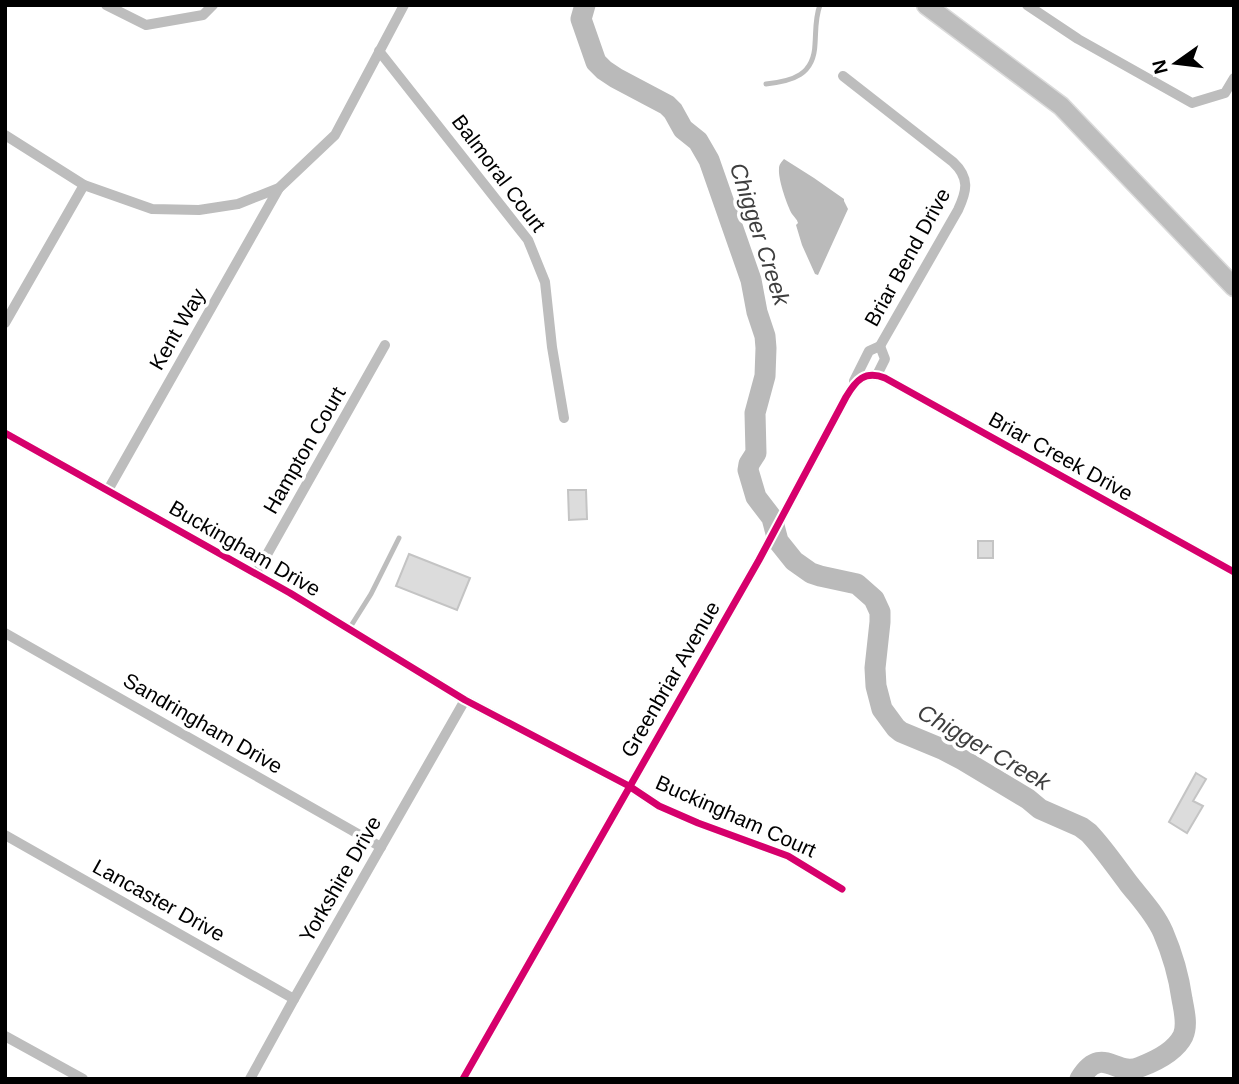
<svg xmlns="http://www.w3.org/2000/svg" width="1239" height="1084" font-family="Arial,sans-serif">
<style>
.water{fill:#bababa}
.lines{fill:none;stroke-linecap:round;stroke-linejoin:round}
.river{stroke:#bababa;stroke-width:21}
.building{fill:#dcdcdc;stroke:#c4c4c4;stroke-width:2}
.primary-casing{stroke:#dbdbdb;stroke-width:21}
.lane{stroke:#bdbdbd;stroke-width:5}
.street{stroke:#bdbdbd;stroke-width:10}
.primary{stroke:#bdbdbd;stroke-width:18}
.cycleway-casing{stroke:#fff;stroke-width:11}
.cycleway{stroke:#d6006c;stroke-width:7}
.labels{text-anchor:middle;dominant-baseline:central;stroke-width:7;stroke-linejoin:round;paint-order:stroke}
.street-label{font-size:21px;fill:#000;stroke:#fff}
.water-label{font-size:23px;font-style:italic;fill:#3e3e3e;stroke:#fff}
</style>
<rect width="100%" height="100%" fill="#fff"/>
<!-- water -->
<path class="water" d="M784,159L814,178L844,199V201L848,209L818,275L815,274L802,245L796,225L798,223C797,219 794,217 792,214C787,205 778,179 779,169C779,164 781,163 784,159Z"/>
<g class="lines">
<!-- river -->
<path class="river" d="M585,5L581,19L596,62L604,70L616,78L667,105L673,111L683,129L698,141L709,160L751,280L757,312L765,336L766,348L765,376L755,413L756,453L749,464L748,470L756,497L772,518L778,541L794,561L811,573L820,576L857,584L874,599L880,612V622L875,668L876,686L882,709L896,728L901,732L942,749L963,760L1028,799L1040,809L1081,827L1089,833C1104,849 1116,867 1129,884C1141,899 1155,914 1163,932C1172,953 1179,977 1182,999C1184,1010 1188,1025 1183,1036C1175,1052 1156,1061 1140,1067C1116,1078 1102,1043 1080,1079"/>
</g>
<!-- building -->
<g class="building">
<path d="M568,490H586L587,519L569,520Z"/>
<rect x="978" y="541" width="15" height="17"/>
<path d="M409,554L470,578L457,610L396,586Z"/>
<path d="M1196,773L1206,779L1193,801L1203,806L1187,833L1169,822Z"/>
</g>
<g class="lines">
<!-- primary casing -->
<g class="primary-casing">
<path id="primary" d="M926,5L1061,106L1234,287"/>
</g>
<!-- lane -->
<g class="lane">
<path d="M766,84C793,81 814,75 815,44C816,31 815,18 820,5"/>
<path d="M349,629L371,594L399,538"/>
</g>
<!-- street -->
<g class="street">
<path d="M106,5L146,25L203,15L213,5"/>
<path d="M1027,5L1078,39L1192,103L1225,93L1234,78"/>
<path d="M379,51L528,240L545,282L552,347L564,418"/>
<path d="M843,76L953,162C970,178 967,191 958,210L880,346L869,351L854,381"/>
<path d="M5,135L84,185L152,209L199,210L238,204L279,188L335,135L404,5"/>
<path d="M5,323L84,185"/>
<path d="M877,375L885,359L880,346"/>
<path d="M5,433L290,593L465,700L629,786L659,806L698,823L788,856L842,889"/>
<path d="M108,490L279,188"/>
<path d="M256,574L385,345"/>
<path d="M5,633L381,847"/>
<path d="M5,835L294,999"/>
<path d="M5,1036L83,1079"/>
<path d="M250,1079L294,999L465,700"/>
<path d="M463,1079L759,560L846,397C856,380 865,370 885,378L1234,572"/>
</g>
<!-- primary -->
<use href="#primary" class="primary"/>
<!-- cycleway casing -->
<g class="cycleway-casing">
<g id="cycleway">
<path d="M5,433L290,593L465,700L629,786L659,806L698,823L788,856L842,889"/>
<path d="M463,1079L759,560L846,397C856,380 865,370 885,378L1234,572"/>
</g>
</g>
<!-- cycleway -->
<use href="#cycleway" class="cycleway"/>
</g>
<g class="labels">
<!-- street labels -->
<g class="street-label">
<text transform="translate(499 173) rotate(53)">Balmoral Court</text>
<text transform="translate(907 257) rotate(-61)">Briar Bend Drive</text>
<text transform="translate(177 329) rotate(-60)">Kent Way</text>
<text transform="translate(304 450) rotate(-60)">Hampton Court</text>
<text transform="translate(1061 456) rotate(29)">Briar Creek Drive</text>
<text transform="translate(245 548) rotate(30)">Buckingham Drive</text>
<text transform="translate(670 679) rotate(-60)">Greenbriar Avenue</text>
<text transform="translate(203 723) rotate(30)">Sandringham Drive</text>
<text transform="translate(736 816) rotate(24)">Buckingham Court</text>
<text transform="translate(340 879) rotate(-60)">Yorkshire Drive</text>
<text transform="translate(159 900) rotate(29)">Lancaster Drive</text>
</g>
<!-- water labels -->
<g class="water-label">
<text transform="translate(760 234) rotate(72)">Chigger Creek</text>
<text transform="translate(984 747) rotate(30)">Chigger Creek</text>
</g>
</g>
<!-- border -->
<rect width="1239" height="1084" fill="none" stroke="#000000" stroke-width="14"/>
<!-- north arrow -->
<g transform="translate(1176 63) rotate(256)" stroke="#ffffff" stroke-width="5" paint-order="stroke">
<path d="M0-5L12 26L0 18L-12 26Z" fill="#000000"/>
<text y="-10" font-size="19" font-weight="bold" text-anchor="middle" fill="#000000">N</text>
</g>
</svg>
